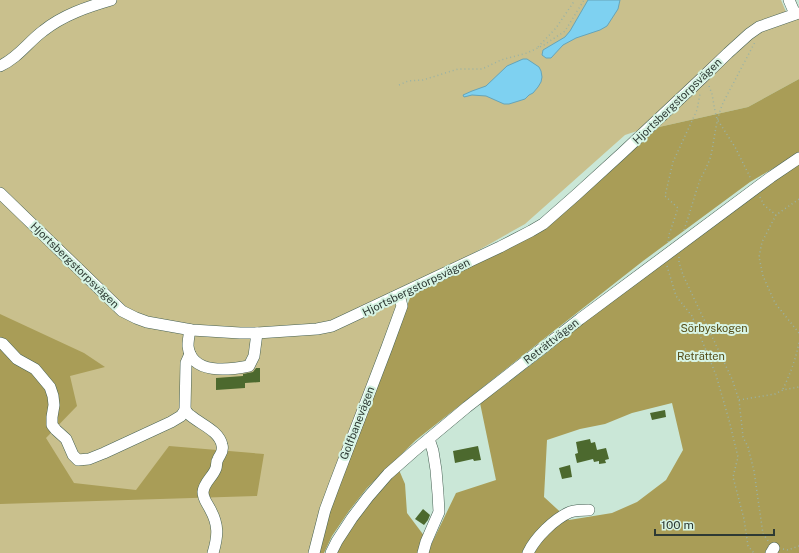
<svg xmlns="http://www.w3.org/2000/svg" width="799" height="553" font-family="'Public Sans',sans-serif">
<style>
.green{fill:#c9c08d}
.forest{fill:#a99d57;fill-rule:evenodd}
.water{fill:#7ed1f1;stroke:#66a4b8}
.building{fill:#4c692e}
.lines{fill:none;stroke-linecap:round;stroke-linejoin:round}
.minor-casing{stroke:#476154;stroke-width:12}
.path{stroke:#9ab2a5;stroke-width:1.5;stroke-dasharray:1 3;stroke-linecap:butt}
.minor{stroke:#fff;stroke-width:11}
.labels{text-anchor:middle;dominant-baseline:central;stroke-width:4;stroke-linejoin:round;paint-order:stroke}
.street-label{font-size:11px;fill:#2e3a34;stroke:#d7f4e4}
.park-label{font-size:11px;fill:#544b15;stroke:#d7f4e4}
</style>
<rect width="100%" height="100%" fill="#cae7d7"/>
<!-- green -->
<path class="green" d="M0,0H781L789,19L799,16V79L748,107L659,127H649L625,135L525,224L410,289L394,340L312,553H0Z"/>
<!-- forest -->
<g class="forest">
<path d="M799,79V153L750,182L643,261L550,334L416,440L367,488L349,511L332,536L324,553H315L327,510L412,293L543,226L627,152L659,127L748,107Z"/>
<path d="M799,162V553H335L339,545L374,494L399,470L405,484L407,513L431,545L456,493L496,480L480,403L506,384L554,347L588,318ZM672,403L683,450L666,480L637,502L612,513L569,520L544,497L547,440L580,429L605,424L632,413Z"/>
<path d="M0,314L84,353L105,367L70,376L77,406L46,438L74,483L136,490L169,446L264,454L257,496L0,504Z"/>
</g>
<!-- water -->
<g class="water">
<path d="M588,0H620L618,9L607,26L600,30L576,38L563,45L551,58H546L542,55L543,50L565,37L570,31Z"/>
<path d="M523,59H527L539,67L541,71L542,77L541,82L538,87L533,93L529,95L525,99L509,104H504L486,96L472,95L464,97L463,95L472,91L486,86L507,66Z"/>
</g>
<!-- building -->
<g class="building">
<path d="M256,368H260V382L245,383V388L216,390V378L243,376V374L253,372Z"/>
<path d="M665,410L666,417L652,420L650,413Z"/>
<path d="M590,439L591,443L595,442L597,450L606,448L609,459L605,460L606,463L599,464V461L594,462L593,459L577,463L575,454L578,453L576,442Z"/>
<path d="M478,446L481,460L474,461L473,459L455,463L453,451Z"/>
<path d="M570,465L572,477L562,479L559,468Z"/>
<path d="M423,509L430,515L428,520L424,525L415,519Z"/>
</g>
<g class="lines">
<!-- minor casing -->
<g class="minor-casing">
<g id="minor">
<path d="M789,0L795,14"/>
<path d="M0,66C18,58 28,42 43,31C63,15 87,7 111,0"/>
<path d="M0,193L122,311L136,318L147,322L192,330L240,333H257L317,329L332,326L347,319L500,247L531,231L543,224L576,195L621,154L702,78L728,53L749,34L759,27L799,13"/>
<path d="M190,330C189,335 188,341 188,346C191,375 229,370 249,366L254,356L257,333"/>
<path d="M0,343L3,344L17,359L35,369L50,387L53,396L54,405L52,417V425L56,430L66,439L73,455L78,460L89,459L104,453L171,422L181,416L185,410L186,363L190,354"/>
<path d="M185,410C187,412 189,415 191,416C202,425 219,431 222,445C224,452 220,454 218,459C216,462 217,465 216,468C213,477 204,482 203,492C203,499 207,503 210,509C219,525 218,536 213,553"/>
<path d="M314,553L325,510L335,483L387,347L402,306L399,295"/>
<path d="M331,553L337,541L352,518L368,497L388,474L413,452L467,407L580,319L771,177L799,158"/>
<path d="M423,553L426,542L439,512L438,494L436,470L433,451L429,439"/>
<path d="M528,553C535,538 554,519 570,512C576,510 582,510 589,510"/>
<path d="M771,553L774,548"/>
</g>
</g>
<!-- path -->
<g class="path">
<path d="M538,47L556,28L575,0"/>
<path d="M399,85L408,81L423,80L458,69H482L501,60L527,53L544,45L565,31L584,0"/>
<path d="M709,86L712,94L715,111L717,119L735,147L751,179"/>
<path d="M760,197L764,205L776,215"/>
<path d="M799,199L776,215L762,242L759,257L763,276L775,303L799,333"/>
<path d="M684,230C690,213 694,197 700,180C704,172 709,163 711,155C715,136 716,118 724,101L755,42"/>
<path d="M668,242L669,235L678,208L665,196L673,162L697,110L700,94"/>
<path d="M679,257V262L683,275L732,379L739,400L743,437L748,447L754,471L763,534L769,542"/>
<path d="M667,266L676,296L692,316L716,375L729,420L738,457L733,477L744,519L748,546L754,553"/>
<path d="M783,389C790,374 796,359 799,342"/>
<path d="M739,400L775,394L783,390L799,387"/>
<path d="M783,549L788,550L799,546"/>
</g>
<!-- minor -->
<use href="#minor" class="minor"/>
</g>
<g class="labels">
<!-- street labels -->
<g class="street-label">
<text transform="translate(677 101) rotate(-44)">Hjortsbergstorpsvägen</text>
<text transform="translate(75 265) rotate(44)">Hjortsbergstorpsvägen</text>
<text transform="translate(416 287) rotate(-26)">Hjortsbergstorpsvägen</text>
<text transform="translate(551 341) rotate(-38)">Reträttvägen</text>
<text transform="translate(357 423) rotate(-69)">Golfbanevägen</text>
</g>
<!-- park labels -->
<g class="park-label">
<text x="714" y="328">Sörbyskogen</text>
<text x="701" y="356">Reträtten</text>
</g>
</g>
<!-- scale -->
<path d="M655 529v6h119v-6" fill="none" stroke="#2e3a34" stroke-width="2"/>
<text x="661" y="529" font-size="12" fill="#2e3a34" stroke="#d7f4e4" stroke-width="3" paint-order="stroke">100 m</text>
</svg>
